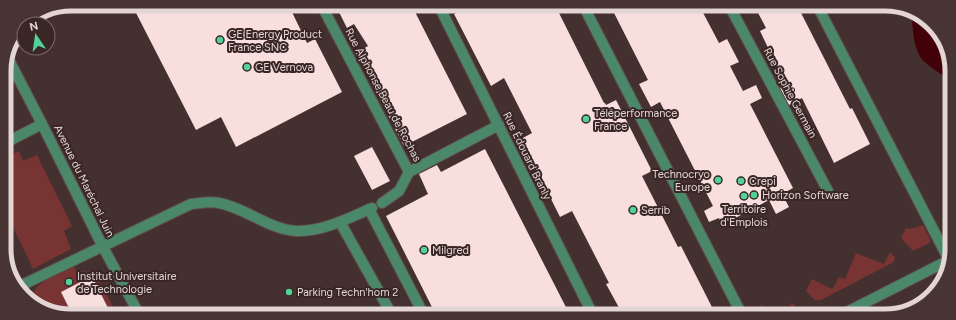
<svg xmlns="http://www.w3.org/2000/svg" width="956" height="320" font-family="Figtree,sans-serif">
<style>
.green{fill:#783333}
.water{fill:#420108}
.building{fill:#f8dfdd}
.lines{fill:none;stroke-linecap:round;stroke-linejoin:round}
.minor-casing{stroke:#604e4d;stroke-width:12}
.minor{stroke:#4b8869;stroke-width:10}
.poi-dot{fill:#51d398;stroke:#392625;stroke-width:1.5}
.labels{text-anchor:middle;dominant-baseline:central;stroke-width:4;stroke-linejoin:round;paint-order:stroke}
.poi-label{font-size:11px;fill:#e2d5d4;stroke:#392625;text-anchor:start}
.street-label{font-size:11px;fill:#e2d5d4;stroke:#392625}
.rim{fill:none;stroke:#e2d5d4;stroke-width:5}
</style>
<rect width="100%" height="100%" fill="#44302f"/>
<!-- green -->
<g class="green">
<path d="M19,151L23,161L37,155L72,226L64,231L71,249L33,269L5,210V157Z"/>
<path d="M923,225L930,239V243L913,251L901,238L906,228L910,229Z"/>
<path d="M890,252L895,257L894,262L821,300H815L806,291L812,279L832,289L834,287L839,277L845,279L856,253L884,264Z"/>
<path d="M74,267L76,271L95,272L117,314H111L92,276L61,292L68,306L53,314L34,302C33,297 33,294 35,289C41,281 64,272 74,267Z"/>
<path d="M791,303L796,306L797,310C791,319 775,316 766,316L760,305L787,314Z"/>
</g>
<!-- water -->
<path class="water" d="M912,12L935,27L951,58V80C942,75 924,64 919,55C913,42 912,26 912,12Z"/>
<!-- building -->
<g class="building">
<path d="M556,7L604,103H605L606,105L616,100L652,171L642,176L678,247L681,246L716,315H623L606,284L609,283L572,211L560,217L521,139L532,133L504,78L491,86L454,14L468,8Z"/>
<path d="M611,7H700L719,43L727,39L739,62L730,66L743,91L756,85L762,98L750,104L793,188L782,194L789,207L776,214L769,200L722,225L719,218L709,222L704,211L713,206L660,102L651,107L639,84L648,80Z"/>
<path d="M755,7H798L850,109L852,108L870,144L834,163L802,98L789,105L780,88L786,85L760,31L766,28Z"/>
<path d="M290,8L307,43L315,39L342,92L236,147L221,117L196,130L134,9Z"/>
<path d="M337,8H413L467,114L404,146L356,53L368,46L354,24L347,28Z"/>
<path d="M372,147L390,181L372,190L354,156Z"/>
<path d="M485,149L570,315H436L386,216L428,194L419,174L437,165L441,172Z"/>
<path d="M92,276L111,314H72L61,292Z"/>
</g>
<g class="lines">
<!-- minor casing -->
<g class="minor-casing">
<g id="minor">
<path d="M584,7L742,315"/>
<path d="M730,7L828,191"/>
<path d="M818,7L949,260L950,259"/>
<path d="M323,8L409,172"/>
<path d="M440,8L593,315"/>
<path d="M8,58L42,124L103,247L139,314"/>
<path d="M5,143L42,124"/>
<path d="M382,203L399,191L409,172L499,125"/>
<path d="M369,209L424,315"/>
<path d="M340,222L392,315"/>
<path d="M18,287L191,204C201,203 209,201 219,203C246,208 268,229 296,231C322,232 349,218 372,208"/>
<path d="M839,316L949,260L950,262"/>
</g>
</g>
<!-- minor -->
<use href="#minor" class="minor"/>
</g>
<!-- markers -->
<g class="poi-dot">
<circle cx="220" cy="40" r="4"/>
<circle cx="247" cy="67" r="4"/>
<circle cx="586" cy="119" r="4"/>
<circle cx="718" cy="180" r="4"/>
<circle cx="741" cy="181" r="4"/>
<circle cx="754" cy="195" r="4"/>
<circle cx="744" cy="196" r="4"/>
<circle cx="633" cy="210" r="4"/>
<circle cx="424" cy="250" r="4"/>
<circle cx="69" cy="282" r="4"/>
<circle cx="289" cy="292" r="4"/>
</g>
<g class="labels">
<!-- poi labels -->
<g class="poi-label">
<text x="228" y="34">GE Energy Product<tspan x="228" dy="13">France SNC</tspan></text>
<text x="255" y="67">GE Vernova</text>
<text x="594" y="113">Téléperformance<tspan x="594" dy="13">France</tspan></text>
<text x="710" y="174" text-anchor="end">Technocryo<tspan x="710" dy="13">Europe</tspan></text>
<text x="749" y="181">Crepi</text>
<text x="762" y="195">Horizon Software</text>
<text x="744" y="209" text-anchor="middle">Territoire<tspan x="744" dy="13">d'Emplois</tspan></text>
<text x="641" y="210">Serrib</text>
<text x="432" y="250">Milgred</text>
<text x="77" y="276">Institut Universitaire<tspan x="77" dy="13">de Technologie</tspan></text>
<text x="297" y="292">Parking Techn'hom 2</text>
</g>
<!-- street labels -->
<g class="street-label">
<text transform="translate(790 93) rotate(62)">Rue Sophie Germain</text>
<text transform="translate(383 95) rotate(62)">Rue Alphonse Beau de Rochas</text>
<text transform="translate(527 156) rotate(64)">Rue Édouard Branly</text>
<text transform="translate(84 181) rotate(64)">Avenue du Maréchal Juin</text>
</g>
</g>
<!-- crop -->
<path d="M0 0H956V320H0ZM71 11H885A60 60 0 0 1 945 71V249A60 60 0 0 1 885 309H71A60 60 0 0 1 11 249V71A60 60 0 0 1 71 11Z" fill="#473433" fill-rule="evenodd"/>
<path class="rim" d="M71 11H885A60 60 0 0 1 945 71V249A60 60 0 0 1 885 309H71A60 60 0 0 1 11 249V71A60 60 0 0 1 71 11Z"/>
<!-- north arrow -->
<g transform="translate(36 36) rotate(347)"><circle r="19" fill="#392625" stroke="#7d6c6b"/>
<path d="M0-3L7 15L0 10L-7 15Z" fill="#51d398"/>
<text y="-6" font-size="11" font-weight="bold" text-anchor="middle" fill="#e2d5d4">N</text>
</g>
</svg>
